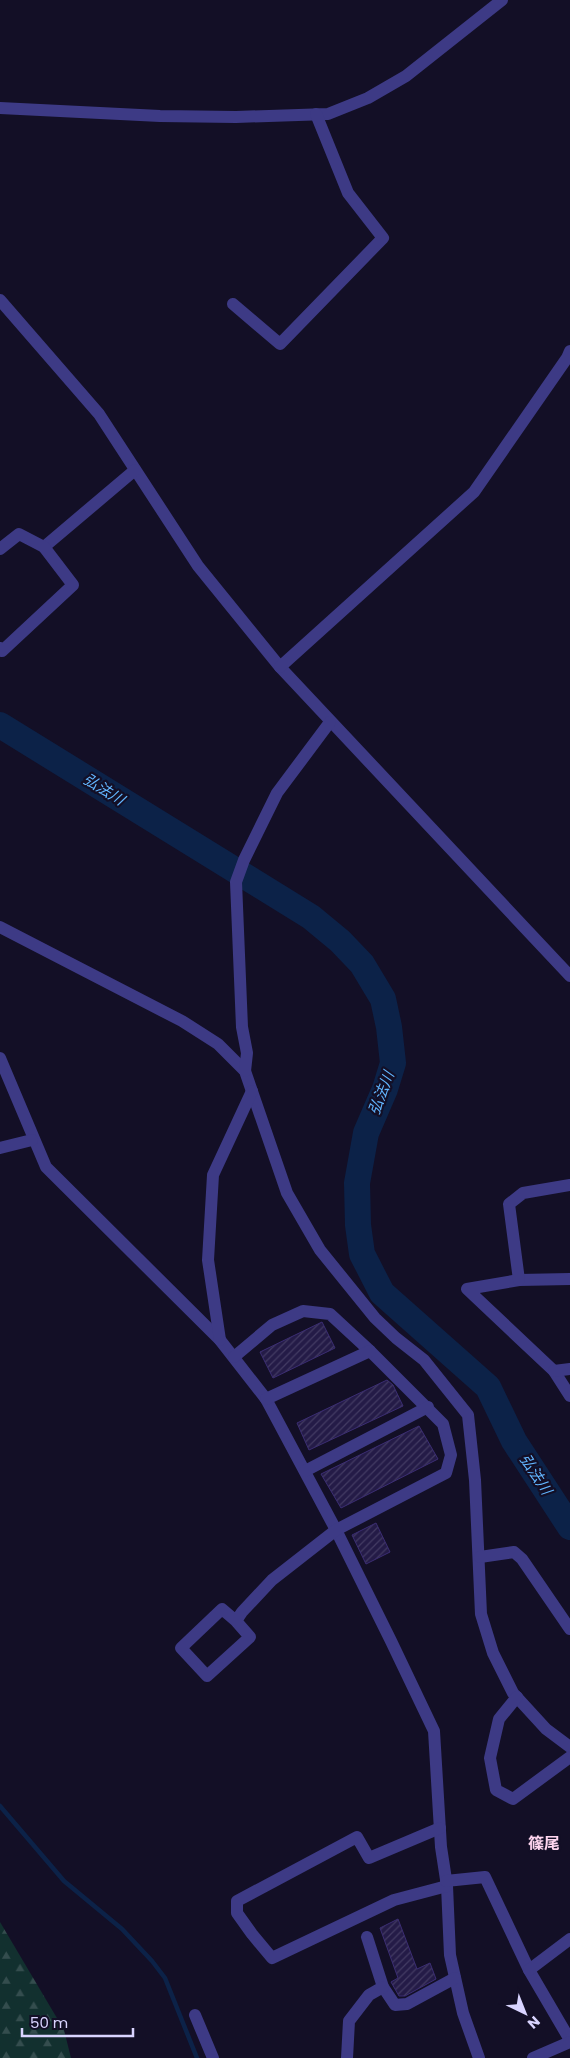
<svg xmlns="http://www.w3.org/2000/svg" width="570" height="2058" font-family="Poppins,'Noto Sans JP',sans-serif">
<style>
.forest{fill:url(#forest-firs)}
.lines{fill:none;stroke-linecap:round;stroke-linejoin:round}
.stream{stroke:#0c2248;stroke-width:4.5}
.river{stroke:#0c2248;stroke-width:26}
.building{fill:url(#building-hatch);stroke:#3b2d73}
.minor{stroke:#3d3a85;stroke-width:12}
.labels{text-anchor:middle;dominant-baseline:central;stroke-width:4.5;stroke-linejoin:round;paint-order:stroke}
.water-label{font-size:15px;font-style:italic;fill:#62b6ff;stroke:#130f26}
.quarter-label{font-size:16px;font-weight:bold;fill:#ffd6f0;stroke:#130f26}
</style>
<defs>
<pattern id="forest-firs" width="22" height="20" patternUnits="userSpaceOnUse" patternTransform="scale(1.25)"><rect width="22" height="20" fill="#12302f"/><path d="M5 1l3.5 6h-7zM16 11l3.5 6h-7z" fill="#344d4e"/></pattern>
<pattern id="building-hatch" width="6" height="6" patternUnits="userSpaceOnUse" patternTransform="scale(1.25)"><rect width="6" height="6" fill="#241b47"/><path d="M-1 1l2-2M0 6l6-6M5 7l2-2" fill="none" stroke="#433b63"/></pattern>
</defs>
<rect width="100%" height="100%" fill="#130f26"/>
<!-- forest -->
<path class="forest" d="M0,1922L64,2030L71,2058H0Z"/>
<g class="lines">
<!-- stream -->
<path class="stream" d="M0,1806L64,1881L122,1929L152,1961L165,1978L197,2058"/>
<!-- river -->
<path class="river" d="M0,725L311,917L340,941L362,964L383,999L389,1027L393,1063L385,1089L366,1133L357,1183L358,1225L362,1254L382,1293L488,1387L514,1441L570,1527"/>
</g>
<!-- building -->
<g class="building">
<path d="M322,1322L335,1348L273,1378L260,1352Z"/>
<path d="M387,1380L393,1385L403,1406L309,1450L297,1423Z"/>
<path d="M419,1426L438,1459L341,1508L321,1474Z"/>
<path d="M376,1523L390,1552L366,1564L352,1535Z"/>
<path d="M398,1919L417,1969L430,1963L436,1979L405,1996H399L391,1982L398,1978L380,1928Z"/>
</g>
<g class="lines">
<!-- minor -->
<g class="minor">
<path d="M0,108L160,116L236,117L328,114L368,98L406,76L502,0"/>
<path d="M0,300L99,414L198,566L280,667L570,976"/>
<path d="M233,304L280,344L383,238L348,193L316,114"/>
<path d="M44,547L135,470"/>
<path d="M0,549L19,534L44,547L73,585L2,651L0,648"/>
<path d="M280,667L474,492L567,358L570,351"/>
<path d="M0,927L182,1021L218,1044L245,1071L287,1193L320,1250L375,1318L396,1338L424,1360L468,1415L475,1480L481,1614L493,1653L513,1693L546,1729L570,1747"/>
<path d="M0,1058L46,1167L220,1340L266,1399L336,1530L391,1641L434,1731L441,1847L447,1886L450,1955L463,2013L479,2058"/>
<path d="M245,1071L247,1053L242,1027L236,882L244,860L277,793L330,722"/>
<path d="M0,1148L32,1140"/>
<path d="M570,1279L519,1280L467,1289L554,1371L570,1396"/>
<path d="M519,1280L509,1204L523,1193L570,1185"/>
<path d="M220,1340L208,1260L213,1175L252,1091"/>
<path d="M234,1357L272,1325L303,1311L330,1314L370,1351L443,1424L451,1455L446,1473L336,1530L272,1580L242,1612L236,1621L250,1637L207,1676L181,1648L222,1609L236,1621"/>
<path d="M554,1371L570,1369"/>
<path d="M266,1399L370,1351"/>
<path d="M305,1471L428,1407"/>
<path d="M480,1557L514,1552L522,1559L570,1629"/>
<path d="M517,1697L499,1719L490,1758L496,1790L513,1799L570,1757"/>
<path d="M440,1828L369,1858L357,1837L237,1901V1913L252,1934L272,1958L394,1900L447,1886"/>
<path d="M446,1881L485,1877L529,1970L570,2040"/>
<path d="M367,1937L383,1987L395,2005L407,2004L455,1978"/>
<path d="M529,1970L570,1939"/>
<path d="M195,2015L213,2058"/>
<path d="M347,2058L349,2021L369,1995L383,1987"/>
<path d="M533,2058L570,2042"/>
</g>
</g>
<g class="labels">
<!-- water labels -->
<g class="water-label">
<text transform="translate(104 789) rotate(32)">弘法川</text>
<text transform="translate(381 1093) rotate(-69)">弘法川</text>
<text transform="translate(536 1474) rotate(57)">弘法川</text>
</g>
<!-- quarter labels -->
<g class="quarter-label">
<text x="544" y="1843">篠尾</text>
</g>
</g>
<!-- north arrow -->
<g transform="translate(525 2013) rotate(137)" stroke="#130f26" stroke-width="4" paint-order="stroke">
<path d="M0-4L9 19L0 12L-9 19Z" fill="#d9d4ff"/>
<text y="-8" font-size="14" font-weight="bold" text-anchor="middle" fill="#d9d4ff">N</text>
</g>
<!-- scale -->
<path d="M22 2028v8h111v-8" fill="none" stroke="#d9d4ff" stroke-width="2.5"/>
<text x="30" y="2028" font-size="15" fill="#d9d4ff" stroke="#130f26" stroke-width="4" paint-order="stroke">50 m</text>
</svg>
